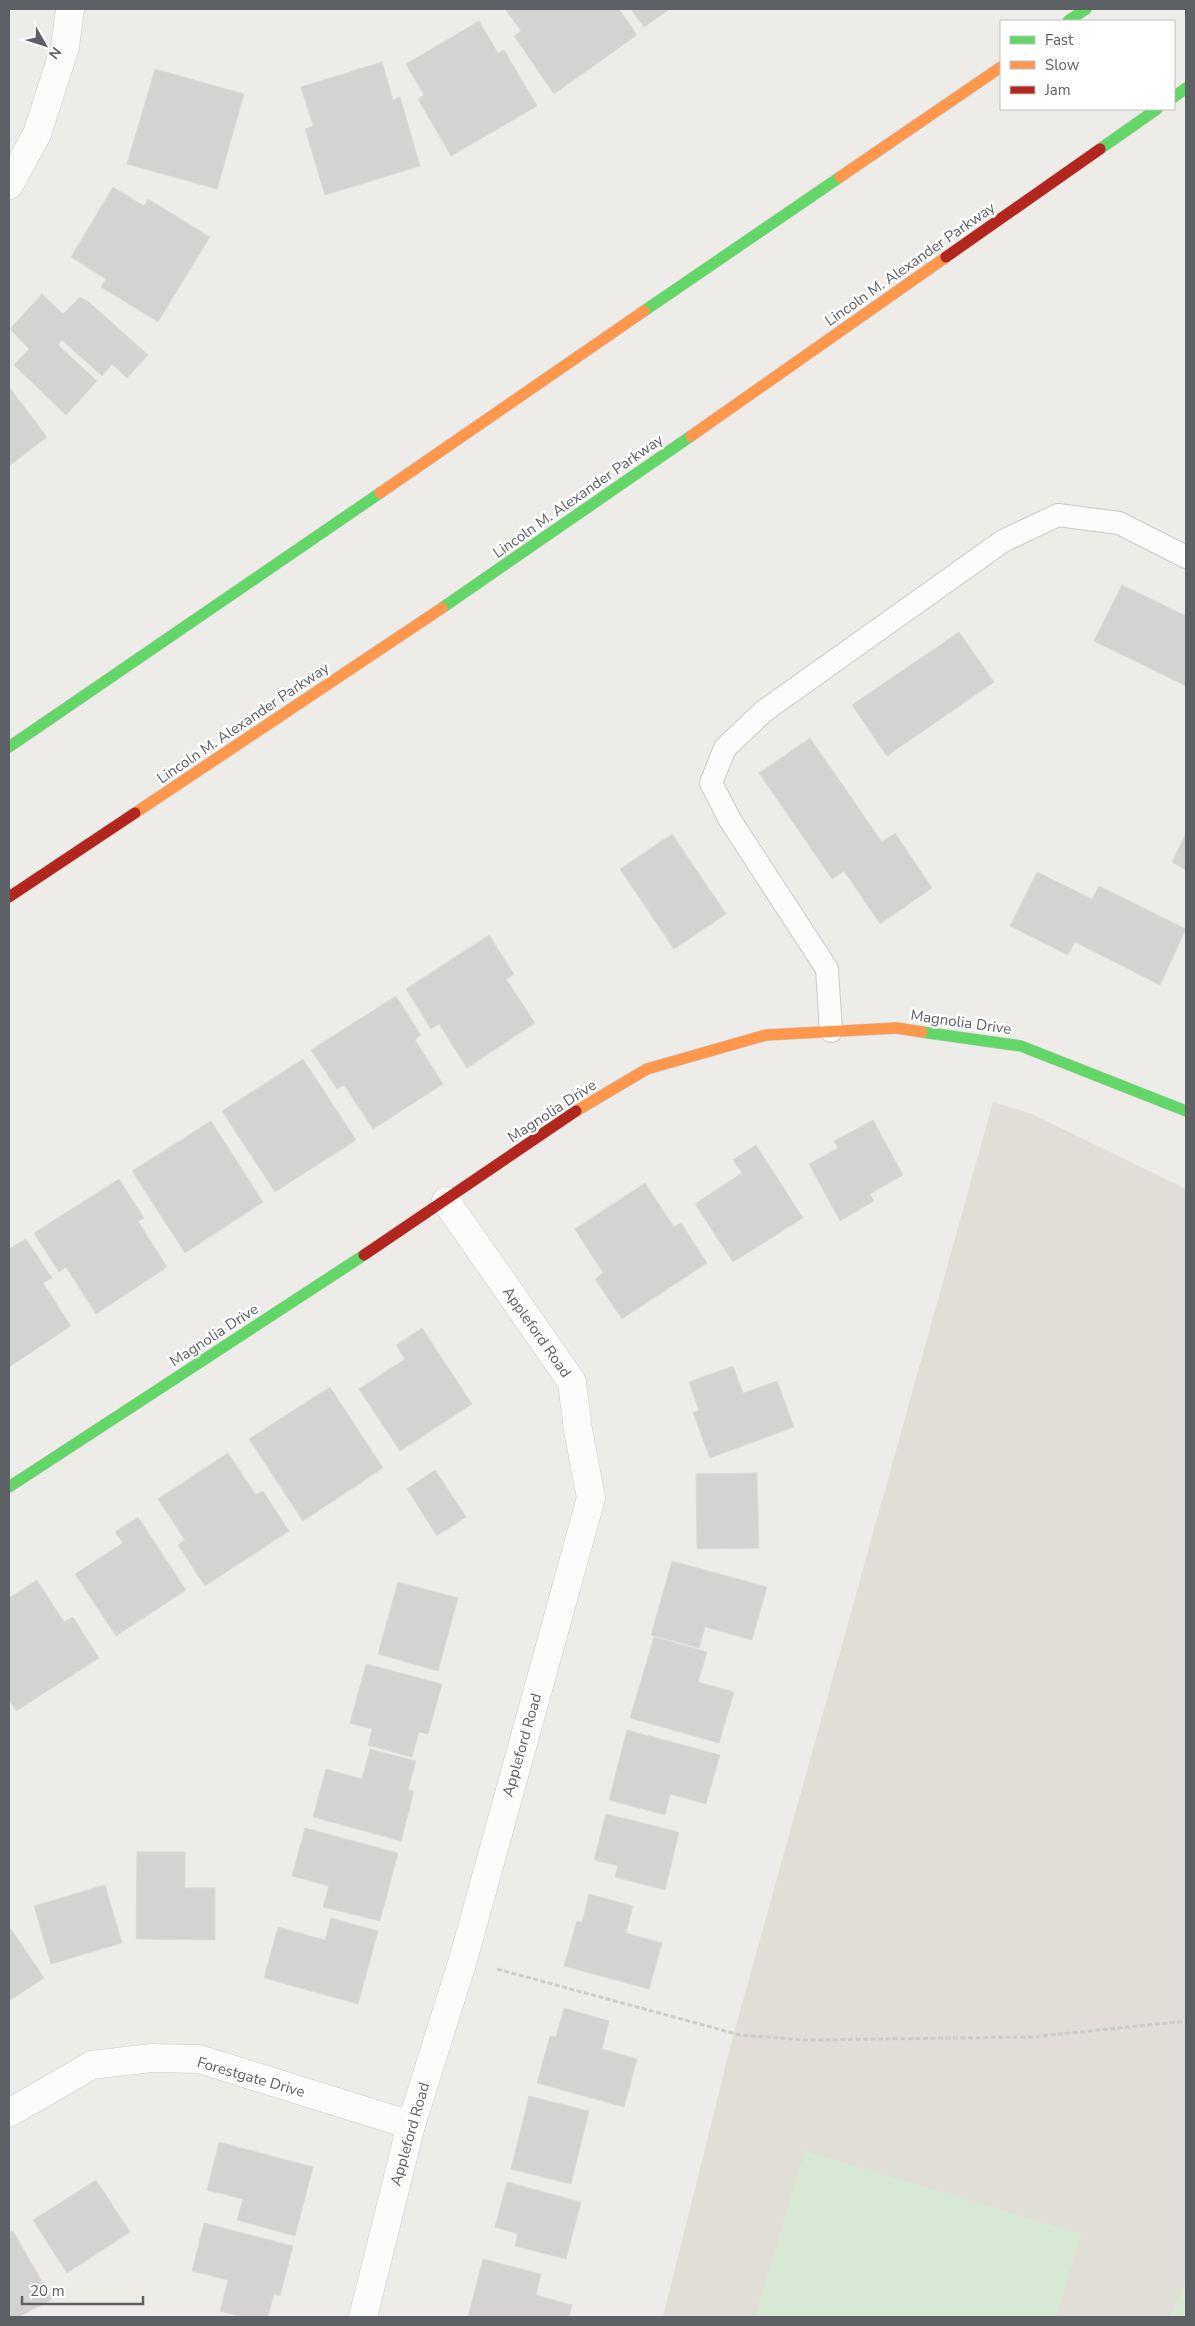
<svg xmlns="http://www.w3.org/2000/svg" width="1195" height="2326" font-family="'Nunito Sans',sans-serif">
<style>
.education{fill:#e1ded8}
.green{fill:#d7e9d4}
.building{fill:#d4d3d1;stroke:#dddbd7}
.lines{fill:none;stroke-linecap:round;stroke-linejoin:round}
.lane-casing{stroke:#c9c9c9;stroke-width:24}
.street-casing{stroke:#c9c9c9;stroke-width:29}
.fast-casing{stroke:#cacaca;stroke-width:12}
.slow-casing{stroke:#cacaca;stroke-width:12}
.jam-casing{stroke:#cacaca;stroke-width:12}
.path{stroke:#cacecb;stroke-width:3;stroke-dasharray:5 2.5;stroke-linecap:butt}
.lane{stroke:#fcfcfc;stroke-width:22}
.street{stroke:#fcfcfc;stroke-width:28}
.fast{stroke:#63d668;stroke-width:11}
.slow{stroke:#ff974d;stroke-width:11}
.jam{stroke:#b3261e;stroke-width:11}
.labels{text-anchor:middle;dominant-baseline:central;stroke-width:5;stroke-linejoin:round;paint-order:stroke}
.street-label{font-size:15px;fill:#5d6166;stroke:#fff}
</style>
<rect width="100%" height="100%" fill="#eeece8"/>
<!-- education -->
<path class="education" d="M993,1102L1032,1114L1186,1189V2317H663L732,2040Z"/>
<!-- green -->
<g class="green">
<path d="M805,2151L1081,2234L1056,2317H755Z"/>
<path d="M1186,2282V2317H1169Z"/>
</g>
<!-- building -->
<g class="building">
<path d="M505,9H619L637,35L554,94L514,36L521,31Z"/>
<path d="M631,9H670L644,27Z"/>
<path d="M479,21L498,53L504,50L537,106L451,156L418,99L424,95L406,64Z"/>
<path d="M382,62L393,100L400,97L420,166L325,195L305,129L313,126L301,87Z"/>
<path d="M155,69L244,94L217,189L127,164Z"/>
<path d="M113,187L144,206L148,199L210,237L158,322L101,287L106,279L71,257Z"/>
<path d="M42,294L63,314L80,297L89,302L148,355L127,378L112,364L102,376L62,340L58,345L97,381L66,415L14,365L29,349L10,329Z"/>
<path d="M9,387L47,437L9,466Z"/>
<path d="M1122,585L1186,616V686L1094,641Z"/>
<path d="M959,632L994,682L887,756L852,705Z"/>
<path d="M810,738L882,842L895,833L932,888L880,924L844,871L832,879L759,773Z"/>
<path d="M1186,833V870L1172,862Z"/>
<path d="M672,834L726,914L674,949L620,869Z"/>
<path d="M1037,872L1092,899L1099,886L1186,929L1160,985L1075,942L1068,955L1010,926Z"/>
<path d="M489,935L514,974L506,979L535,1023L467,1068L439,1024L431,1029L406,989Z"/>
<path d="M396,996L421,1035L415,1040L443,1084L373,1129L344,1085L337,1089L311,1050Z"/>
<path d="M303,1059L356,1140L275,1192L222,1111Z"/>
<path d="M873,1120L903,1175L870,1194L874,1201L840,1221L809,1164L838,1148L834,1141Z"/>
<path d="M211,1121L263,1202L185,1253L132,1171Z"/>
<path d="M756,1145L803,1218L733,1262L695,1204L742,1173L733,1160Z"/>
<path d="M119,1179L144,1218L138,1221L167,1267L96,1314L66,1267L59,1272L34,1233Z"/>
<path d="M645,1183L674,1227L681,1223L707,1263L622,1319L595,1279L603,1273L575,1229Z"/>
<path d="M26,1239L52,1278L43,1283L71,1326L9,1367V1249Z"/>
<path d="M422,1328L472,1404L400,1451L359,1389L405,1359L396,1345Z"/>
<path d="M733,1366L743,1393L777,1381L794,1427L710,1458L693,1413L699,1410L689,1382Z"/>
<path d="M330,1387L383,1468L303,1521L249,1439Z"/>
<path d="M228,1453L256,1495L263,1491L289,1531L205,1586L178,1545L185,1540L158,1499Z"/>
<path d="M435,1470L466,1517L437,1536L407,1489Z"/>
<path d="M757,1473L759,1548L697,1549L696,1474Z"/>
<path d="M138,1517L186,1590L116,1636L75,1574L123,1543L115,1532Z"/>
<path d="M672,1561L767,1587L752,1640L705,1627L699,1648L651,1635Z"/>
<path d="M37,1580L64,1622L73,1617L99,1658L16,1711L9,1700V1598Z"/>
<path d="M398,1582L458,1598L438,1671L378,1654Z"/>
<path d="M654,1637L707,1652L698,1682L734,1692L719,1743L630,1718Z"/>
<path d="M366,1664L442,1684L428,1734L419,1732L412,1757L368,1745L372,1729L350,1723Z"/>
<path d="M627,1730L720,1755L706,1804L670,1794L665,1815L609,1800Z"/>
<path d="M370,1749L416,1761L408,1790L414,1791L401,1841L313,1817L326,1769L362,1779Z"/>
<path d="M606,1814L679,1832L665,1890L615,1877L618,1866L594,1860Z"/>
<path d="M305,1828L398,1853L380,1921L323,1907L329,1886L292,1876Z"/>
<path d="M137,1852H185V1888H215V1940L136,1939Z"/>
<path d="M105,1885L122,1943L51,1964L34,1906Z"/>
<path d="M589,1894L633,1906L626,1933L662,1943L649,1989L564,1966L577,1921L582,1922Z"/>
<path d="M331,1918L378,1931L358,2004L264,1978L278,1927L325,1940Z"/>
<path d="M9,1926L44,1978L9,2001Z"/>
<path d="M564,2008L609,2021L602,2049L637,2059L624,2107L537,2083L550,2036L556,2037Z"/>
<path d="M529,2096L589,2111L571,2184L511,2169Z"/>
<path d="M219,2142L313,2167L295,2236L237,2220L243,2199L207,2190Z"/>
<path d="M96,2180L130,2232L67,2273L33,2220Z"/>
<path d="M507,2182L581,2202L566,2259L515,2246L518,2234L495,2227Z"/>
<path d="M204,2223L293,2246L280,2296L274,2294L268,2317H242L220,2311L228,2280L192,2271Z"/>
<path d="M13,2231L52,2299L19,2317H9V2233Z"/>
<path d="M483,2259L541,2274L536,2295L572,2305L569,2317H468Z"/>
</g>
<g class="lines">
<!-- lane casing -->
<g class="lane-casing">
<path id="lane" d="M831,1031L827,969L730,820L711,783L725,748L764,711L1003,541L1058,515L1119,523L1186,557"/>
</g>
<!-- street casing -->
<g class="street-casing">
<g id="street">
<path d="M9,185L37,134L65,47L70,9"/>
<path d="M9,2113L92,2065L151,2058L199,2059L411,2125"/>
<path d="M363,2317L411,2125L463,1960L591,1498L578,1430L572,1382L446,1201"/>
</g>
</g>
<!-- fast casing -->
<g class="fast-casing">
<g id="fast">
<path d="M1068,21L1086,9"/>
<path d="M1174,97L1186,88"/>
<path d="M1100,149L1157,109"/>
<path d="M644,311L840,177"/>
<path d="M442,608L691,436"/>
<path d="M9,747L380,493"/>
<path d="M922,1032L1021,1046L1186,1111"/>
<path d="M9,1487L364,1255"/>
</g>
</g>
<!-- slow casing -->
<g class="slow-casing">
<g id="slow">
<path d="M840,177L1001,67"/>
<path d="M691,436L946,257"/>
<path d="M380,493L644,311"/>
<path d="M135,813L442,608"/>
<path d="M576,1111L647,1069L766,1035L897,1028L922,1032"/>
</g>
</g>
<!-- jam casing -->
<g class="jam-casing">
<g id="jam">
<path d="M946,257L1100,149"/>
<path d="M9,897L135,813"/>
<path d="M364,1255L576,1111"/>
</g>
</g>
<!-- path -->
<path class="path" d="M497,1969L740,2035L806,2040L1031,2037L1186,2021"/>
<!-- lane -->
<use href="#lane" class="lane"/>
<!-- street -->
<use href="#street" class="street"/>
<!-- fast -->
<use href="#fast" class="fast"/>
<!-- slow -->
<use href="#slow" class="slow"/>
<!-- jam -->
<use href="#jam" class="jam"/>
</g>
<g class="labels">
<!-- street labels -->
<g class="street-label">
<text transform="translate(910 264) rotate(-35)">Lincoln M. Alexander Parkway</text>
<text transform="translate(578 496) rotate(-35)">Lincoln M. Alexander Parkway</text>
<text transform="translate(243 723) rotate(-34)">Lincoln M. Alexander Parkway</text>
<text transform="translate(961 1022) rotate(8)">Magnolia Drive</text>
<text transform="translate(552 1111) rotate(-33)">Magnolia Drive</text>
<text transform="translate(537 1332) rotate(55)">Appleford Road</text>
<text transform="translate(214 1335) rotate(-33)">Magnolia Drive</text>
<text transform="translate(522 1745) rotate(-74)">Appleford Road</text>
<text transform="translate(251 2077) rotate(16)">Forestgate Drive</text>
<text transform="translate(410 2134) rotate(-74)">Appleford Road</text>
</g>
</g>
<!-- border -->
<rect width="1195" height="2326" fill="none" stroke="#5d6166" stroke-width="20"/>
<!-- legend -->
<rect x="1000" y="20" width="175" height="90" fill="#ffffff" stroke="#bec0c2"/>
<rect x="1010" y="36" width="25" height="8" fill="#63d668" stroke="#bec0c2"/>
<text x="1045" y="45" font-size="15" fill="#5d6166">Fast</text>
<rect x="1010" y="61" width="25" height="8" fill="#ff974d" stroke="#bec0c2"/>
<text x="1045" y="70" font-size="15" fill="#5d6166">Slow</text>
<rect x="1010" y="86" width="25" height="8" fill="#b3261e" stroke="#bec0c2"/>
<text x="1045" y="95" font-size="15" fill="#5d6166">Jam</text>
<!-- north arrow -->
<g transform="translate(45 45) rotate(129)" stroke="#ffffff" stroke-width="4" paint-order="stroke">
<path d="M0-4L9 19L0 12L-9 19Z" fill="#5d6166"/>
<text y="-8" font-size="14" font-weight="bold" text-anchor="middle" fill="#5d6166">N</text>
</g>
<!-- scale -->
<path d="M22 2296v8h121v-8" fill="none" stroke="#5d6166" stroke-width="2.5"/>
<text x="30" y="2296" font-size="15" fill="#5d6166" stroke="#ffffff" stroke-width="4" paint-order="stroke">20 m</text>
</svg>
